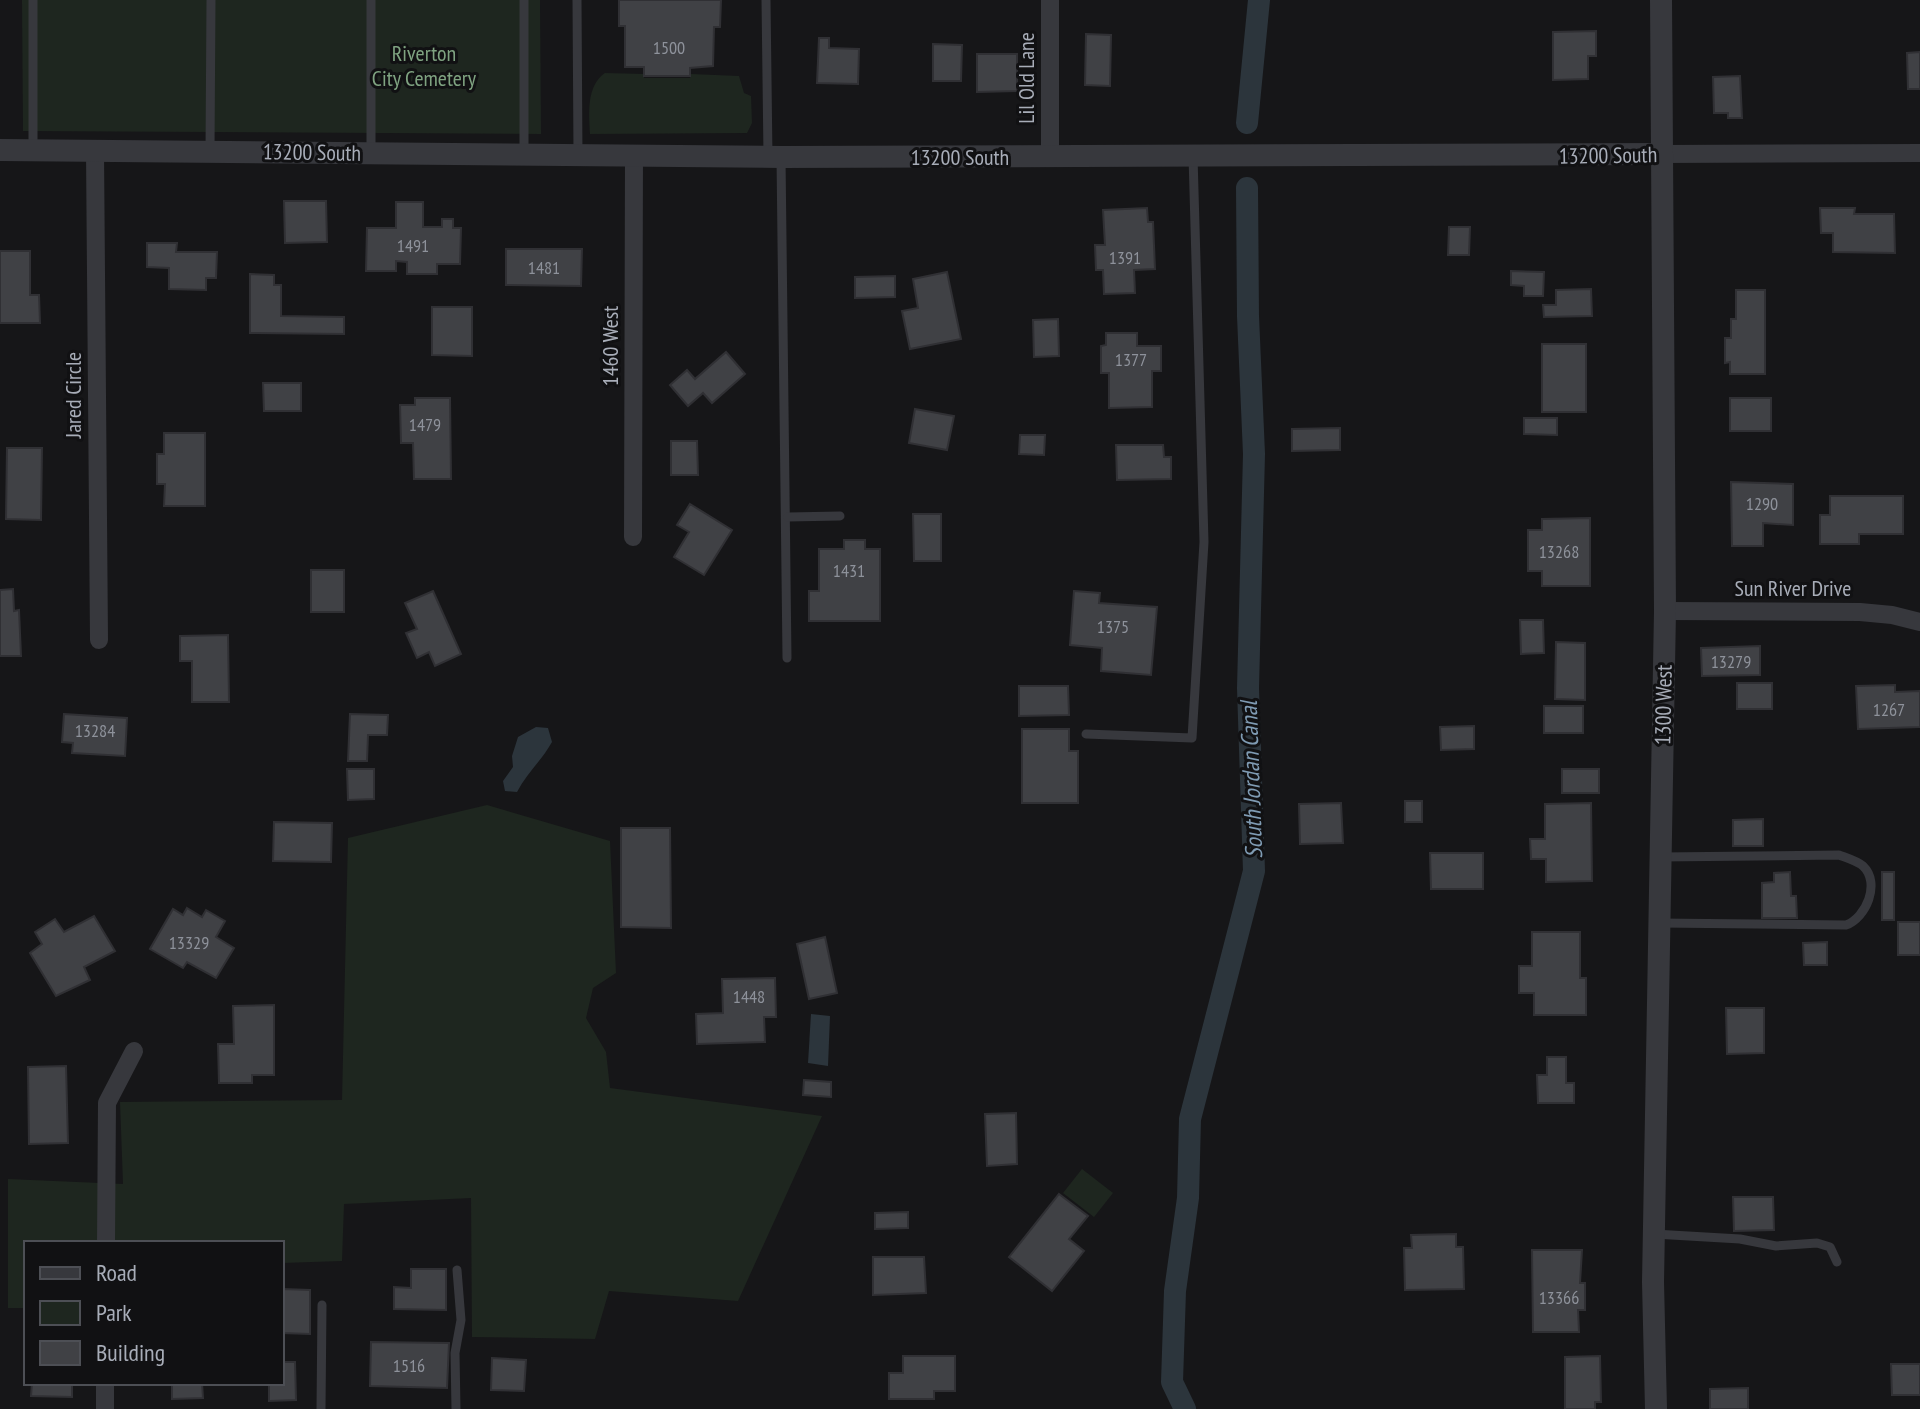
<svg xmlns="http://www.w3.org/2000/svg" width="1920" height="1409" font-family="'PT Sans Narrow',sans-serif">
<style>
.green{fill:#1e261f}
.water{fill:#2c353c}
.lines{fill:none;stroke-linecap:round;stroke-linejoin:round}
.canal{stroke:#2c353c;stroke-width:22}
.building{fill:#404145;stroke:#303034;stroke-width:2}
.service{stroke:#37383d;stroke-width:9}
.minor{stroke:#37383d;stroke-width:18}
.tertiary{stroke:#37383d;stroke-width:22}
.labels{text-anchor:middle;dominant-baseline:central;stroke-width:6;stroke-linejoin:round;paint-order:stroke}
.number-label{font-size:18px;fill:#8e929b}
.park-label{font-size:22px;fill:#7fa381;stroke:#111113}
.street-label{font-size:22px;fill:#a8adb8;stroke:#111113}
.water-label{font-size:24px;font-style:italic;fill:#7f9bb3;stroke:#111113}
</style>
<rect width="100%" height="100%" fill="#161618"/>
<!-- green -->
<g class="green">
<path d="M22,0H540L541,134L23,131Z"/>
<path d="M605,73L644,74V78H690L691,74L739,76L744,93L751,96L752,123L747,133L590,134C589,114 586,86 605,73Z"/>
<path d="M487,805L610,841L616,973L593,988L586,1018L606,1052L610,1088L822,1116L738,1301L609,1291L595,1339L472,1337L471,1198L344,1204L342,1261L282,1263V1243H26V1308H8V1179L123,1184L120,1102L342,1100L348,838Z"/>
<path d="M1082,1169L1113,1193L1094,1217L1063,1193Z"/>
</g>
<!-- water -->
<g class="water">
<path d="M536,727L548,728L552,742C542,760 527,773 517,792L505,791L503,781L513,767L512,756L518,737Z"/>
<path d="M811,1014L830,1016L828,1066L808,1063Z"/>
</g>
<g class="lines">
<!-- canal -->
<g class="canal">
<path d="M1247,123L1259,0"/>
<path d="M1185,1409L1172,1382L1175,1291L1188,1198L1190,1119L1254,871L1248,688L1254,454L1248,316L1247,188"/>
</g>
</g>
<!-- building -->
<g class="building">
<path d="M619,0H721L720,27H714L713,66L690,68V76H644V67H625V26H619Z"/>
<path d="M1596,31V56H1588V79L1553,80V32Z"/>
<path d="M1086,34L1111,35L1110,86L1085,85Z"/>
<path d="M819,38H829V48L859,49L858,84L817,83Z"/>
<path d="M933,44L962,45L961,81H933Z"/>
<path d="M1920,52V89H1908L1907,53Z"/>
<path d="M977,54H1017V91L977,92Z"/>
<path d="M1740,76L1742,118H1728V113H1714L1713,77Z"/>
<path d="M284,201H326L327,242L285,243Z"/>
<path d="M396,202H423V227H442V219H453V228H461L460,264H437V274H407V262L396,261V271H366L367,228H396Z"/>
<path d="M1147,208L1148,222H1153L1155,269L1134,270L1135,293L1104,294L1103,270H1096L1095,245H1105L1103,210Z"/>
<path d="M1820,208H1855L1854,214H1894L1895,253L1833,252V233H1821Z"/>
<path d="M1449,227H1470L1469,255H1448Z"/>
<path d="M147,243H177L176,252H217L216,278H206V290L169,289V268L147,267Z"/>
<path d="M506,249H582L581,286L506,285Z"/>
<path d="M0,251H30V295H39L40,323H0Z"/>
<path d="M1511,271L1544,272L1543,296H1524V286L1511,285Z"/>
<path d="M947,272L961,339L910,349L902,311L918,308L913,279Z"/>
<path d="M250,274L274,275V285H281V316L344,317V334L250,333Z"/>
<path d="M895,276V297L855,298V277Z"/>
<path d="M1591,289L1592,316L1544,317L1543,305H1556V290Z"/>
<path d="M1736,290H1765V374H1730V362L1725,363V338H1731V319H1736Z"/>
<path d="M432,307H472V356L432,355Z"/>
<path d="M1058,319L1059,356L1034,357L1033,320Z"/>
<path d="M1106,333H1137V346H1161V371H1152V407L1109,408V373H1101V346L1106,345Z"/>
<rect x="1542" y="344" width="44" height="68"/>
<path d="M726,352L745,374L712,403L703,393L688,406L670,385L687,370L695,379Z"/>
<path d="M263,383H301V411H264Z"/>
<path d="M415,398H450L451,479H414L413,443H401L400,405H415Z"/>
<rect x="1730" y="398" width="41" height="33"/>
<path d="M915,409L954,416L947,450L909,443Z"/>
<path d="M1524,418H1557V435L1524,434Z"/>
<path d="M1340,428V450L1292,451V429Z"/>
<path d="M164,433H205V506H164L165,484H157V454H164Z"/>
<path d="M1020,435H1045L1044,455L1019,454Z"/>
<path d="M671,441H697L698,475H671Z"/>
<path d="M1116,445H1163L1164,457H1171V479L1117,480Z"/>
<path d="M7,448H42L41,520L6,519Z"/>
<path d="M1731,482L1793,484V525L1763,523V546H1732Z"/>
<path d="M1830,496H1903V534H1859V544H1820V515H1830Z"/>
<path d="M690,504L732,530L704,575L674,557L689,532L677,525Z"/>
<path d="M913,514H941V561H914Z"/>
<path d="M1590,518V586H1542V571H1528V530H1542V519Z"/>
<path d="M844,540H865V549H880V621H809V591H819V549H844Z"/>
<rect x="311" y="570" width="33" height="42"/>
<path d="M13,589L14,611L19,610L21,656H0V590Z"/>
<path d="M433,591L461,654L435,666L429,652L417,658L406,633L417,629L405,603Z"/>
<path d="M1074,591L1100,593L1099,603L1157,607L1151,675L1101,671L1102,648L1070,645Z"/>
<path d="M1520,620H1543L1544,653L1521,654Z"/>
<path d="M228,635L229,702H192V661H180V636Z"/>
<path d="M1556,642L1585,643V700L1555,699Z"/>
<path d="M1760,646V675L1702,676L1701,648Z"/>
<rect x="1737" y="683" width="35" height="26"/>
<path d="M1895,685V692L1920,691V727L1858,729L1856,686Z"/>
<path d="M1019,686H1068L1069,715L1019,716Z"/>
<rect x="1544" y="706" width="39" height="27"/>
<path d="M64,714L127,718L125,756L72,753L73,743L62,742Z"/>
<path d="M350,714L388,715L387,735H368L367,761H348Z"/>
<path d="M1474,726V749L1441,750L1440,727Z"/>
<path d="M1022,729H1069V751H1078V803H1022Z"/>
<path d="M347,769H374V799L348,800Z"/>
<rect x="1562" y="769" width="37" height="24"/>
<rect x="1405" y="801" width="17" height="21"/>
<path d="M1341,803L1343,843L1300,844L1299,804Z"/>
<path d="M1591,803L1592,881L1546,882V859H1531L1530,839H1545V804Z"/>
<path d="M1763,819V846H1733V820Z"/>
<path d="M274,822L332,823L331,862L273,861Z"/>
<path d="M621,828H670L671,928L621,927Z"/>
<path d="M1430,853H1483V889H1431Z"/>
<path d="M1790,872L1791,896H1796L1797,918H1762V883L1774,882V873Z"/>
<rect x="1882" y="872" width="12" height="48"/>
<path d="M187,908L202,917L206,910L225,921L216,937L234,948L216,978L187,962L183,968L150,949L173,909L183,915Z"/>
<path d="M94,916L115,951L84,967L90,980L56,996L30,953L42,944L35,932L55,919L64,932Z"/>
<rect x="1898" y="922" width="22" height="33"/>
<path d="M1532,932H1580V978H1586V1015H1534V993H1519V966H1532Z"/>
<path d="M825,937L837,993L809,999L797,944Z"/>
<path d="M1827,942V965H1804L1803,943Z"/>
<path d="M775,978L776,1017H764L765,1042L697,1044L696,1014L723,1013L722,979Z"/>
<path d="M274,1005V1075H252V1083H219L218,1044H234L233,1006Z"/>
<path d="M1726,1008H1764V1053L1727,1054Z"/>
<path d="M1547,1057H1566V1083H1574V1103H1538L1537,1075H1547Z"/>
<path d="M66,1066L68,1143L29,1144L28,1067Z"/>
<path d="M804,1080L831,1082V1097L803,1095Z"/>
<path d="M1016,1113L1017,1164L987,1166L985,1114Z"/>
<path d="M1059,1194L1088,1216L1069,1239L1084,1251L1052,1291L1009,1257Z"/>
<path d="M1733,1197H1773L1774,1230L1734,1231Z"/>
<path d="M908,1212V1228L875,1229V1213Z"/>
<path d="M1456,1234V1247H1463L1464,1289L1405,1290L1404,1248H1412L1411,1235Z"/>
<path d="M1532,1250H1582L1580,1283H1585V1310H1578L1579,1332H1533Z"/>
<path d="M873,1257H924L926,1293L873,1295Z"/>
<path d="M411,1269H446V1310L394,1309V1287L411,1288Z"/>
<path d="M282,1289L310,1290V1334L282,1333Z"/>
<path d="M371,1342L449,1343L447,1388L370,1386Z"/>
<path d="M903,1356H955V1391H934V1399H889V1373H903Z"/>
<path d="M1600,1356L1601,1402H1595V1409H1565V1357Z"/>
<path d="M492,1358L526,1360L524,1391L491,1390Z"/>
<path d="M282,1362H295L296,1400L269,1401V1383H282Z"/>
<path d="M1891,1364H1920V1395H1892Z"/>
<path d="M32,1383H72V1397L31,1396Z"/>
<path d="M172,1383H202L203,1398L172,1399Z"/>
<path d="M1748,1388V1409H1710V1389Z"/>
</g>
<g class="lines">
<!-- service -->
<g class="service">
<path d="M33,0V150"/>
<path d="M371,0V153"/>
<path d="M524,0V154"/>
<path d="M577,0L578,155"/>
<path d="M766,0L768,157"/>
<path d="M210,151L211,0"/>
<path d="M781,157L787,658"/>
<path d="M788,517L840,516"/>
<path d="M1086,734L1192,738L1204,542L1193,156"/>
<path d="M1659,923L1846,925C1866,918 1881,883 1863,866C1857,861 1847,858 1839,855L1660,857"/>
<path d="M1654,1234L1740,1239L1776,1246L1817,1243L1830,1247L1837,1262"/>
<path d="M321,1409L322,1305"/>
<path d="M456,1409L455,1353L461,1320L457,1270"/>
</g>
<!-- minor -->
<g class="minor">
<path d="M1050,0V156"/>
<path d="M95,151L99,640"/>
<path d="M1661,154L1920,153"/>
<path d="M633,537L634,156"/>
<path d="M1665,611L1860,612L1892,615L1920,622"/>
<path d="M106,1243L107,1103L134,1051"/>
<path d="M105,1409V1383"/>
</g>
<!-- tertiary -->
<g class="tertiary">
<path d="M0,150L781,157L1661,154"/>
<path d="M1656,1409L1653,1282L1665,611L1661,0"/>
</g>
</g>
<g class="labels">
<!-- number labels -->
<g class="number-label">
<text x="669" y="47">1500</text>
<text x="413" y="245">1491</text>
<text x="1125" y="257">1391</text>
<text x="544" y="267">1481</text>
<text x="1131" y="359">1377</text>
<text x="425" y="424">1479</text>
<text x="1762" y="503">1290</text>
<text x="1559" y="551">13268</text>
<text x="849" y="570">1431</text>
<text x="1113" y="626">1375</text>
<text x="1731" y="661">13279</text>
<text x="1889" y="709">1267</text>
<text x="95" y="730">13284</text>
<text x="189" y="942">13329</text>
<text x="749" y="996">1448</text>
<text x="1559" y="1297">13366</text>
<text x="409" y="1365">1516</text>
</g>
<!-- park labels -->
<g class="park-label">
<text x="424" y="53">Riverton<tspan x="424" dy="25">City Cemetery</tspan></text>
</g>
<!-- street labels -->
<g class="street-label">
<text transform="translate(1026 78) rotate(-90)">Lil Old Lane</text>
<text transform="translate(312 152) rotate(1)">13200 South</text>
<text transform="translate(1608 155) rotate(-1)">13200 South</text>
<text x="960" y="157">13200 South</text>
<text transform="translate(610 346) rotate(-90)">1460 West</text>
<text transform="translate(73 395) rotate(-90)">Jared Circle</text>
<text x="1793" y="588">Sun River Drive</text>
<text transform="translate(1663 705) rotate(-89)">1300 West</text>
</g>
<!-- water labels -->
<g class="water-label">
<text transform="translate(1251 780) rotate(-92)">South Jordan Canal</text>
</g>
</g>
<!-- legend -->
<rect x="24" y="1241" width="260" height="144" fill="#111113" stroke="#4d4f55" stroke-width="2"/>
<rect x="40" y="1267" width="40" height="12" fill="#37383d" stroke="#4d4f55" stroke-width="2"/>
<text x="96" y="1281" font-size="24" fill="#a8adb8">Road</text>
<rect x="40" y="1301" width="40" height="24" fill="#1e261f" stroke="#4d4f55" stroke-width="2"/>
<text x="96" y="1321" font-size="24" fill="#a8adb8">Park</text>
<rect x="40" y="1341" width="40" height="24" fill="#404145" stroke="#4d4f55" stroke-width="2"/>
<text x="96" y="1361" font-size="24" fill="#a8adb8">Building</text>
</svg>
